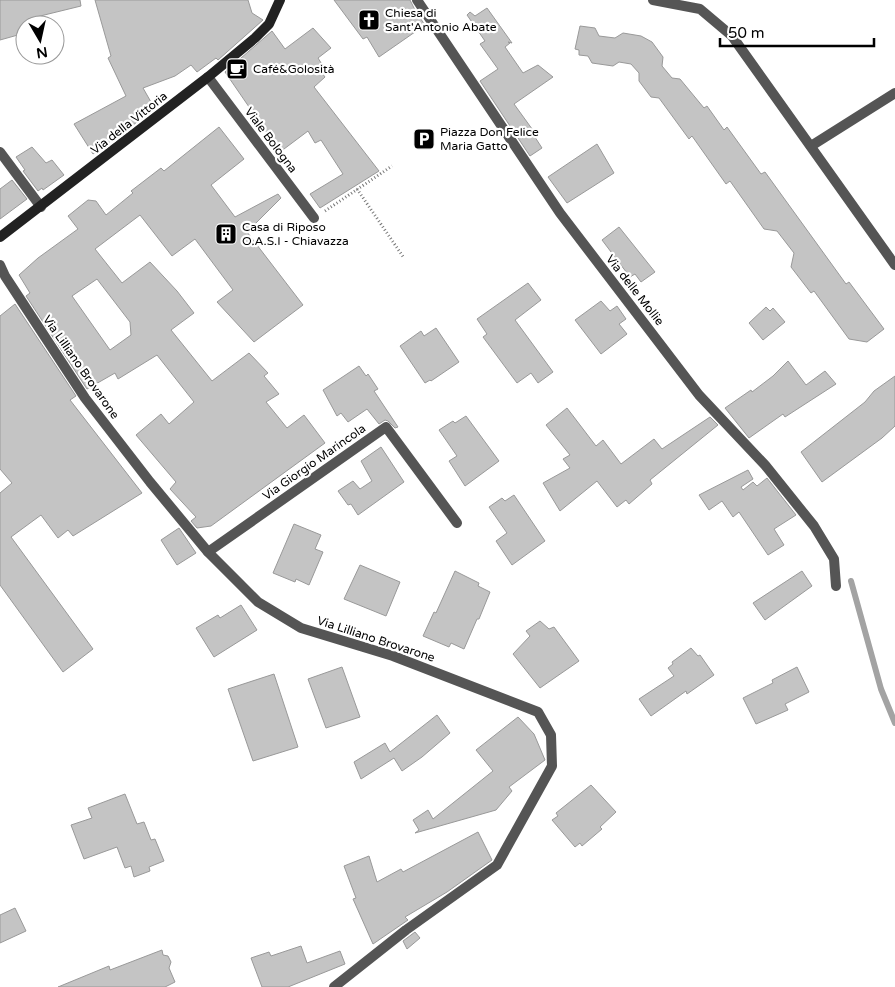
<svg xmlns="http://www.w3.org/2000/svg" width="895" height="987" font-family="'Varela Round',sans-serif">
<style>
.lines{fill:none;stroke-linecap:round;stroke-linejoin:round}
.stream{stroke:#a3a3a3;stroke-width:6}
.building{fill:#c4c4c4;stroke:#999;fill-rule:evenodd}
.path{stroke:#777;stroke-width:3;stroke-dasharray:1 2.5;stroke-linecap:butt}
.street{stroke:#555;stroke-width:10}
.secondary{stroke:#222;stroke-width:10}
.labels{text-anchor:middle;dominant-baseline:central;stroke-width:4.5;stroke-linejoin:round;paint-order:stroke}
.poi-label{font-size:12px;fill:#000;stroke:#fff;text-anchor:start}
.street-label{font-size:12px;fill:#000;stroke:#fff}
</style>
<rect width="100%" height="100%" fill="#fff"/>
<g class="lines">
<!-- stream -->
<path class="stream" d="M851,581L881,689L895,723"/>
</g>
<!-- building -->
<g class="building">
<path d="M0,0H80L81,6L28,19L29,25H25V33L0,40Z"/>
<path d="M95,0H248L252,13L263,20L218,60L216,58L197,72L191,65L175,76L143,88L155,109L93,154L74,124L126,96L108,58L111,56Z"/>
<path d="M334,0H410L416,12L425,25L379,57L367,37L363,39Z"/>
<path d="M487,8L512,43L508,42L510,43L505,47L523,73L538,65L553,77L514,104L535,133L533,134L542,148L530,156L480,81L498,69L480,44L485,41L467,15L470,12L475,16Z"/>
<path d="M580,26L595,28L599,36L615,38L623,33L641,36L652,42L663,57L662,66L672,78L680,79L704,108L707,106L724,130L727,127L761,174L765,172L846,284L849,282L884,329L867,342L849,339L814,291L811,293L791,267L794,253L777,231L764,229L730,181L726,184L692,136L689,139L659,98L651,97L639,81V73L631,64L619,62L613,66L592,63L588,56L579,55V50L575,49Z"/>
<path d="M313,28L331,48L318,58L323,66L319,69L325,77L314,87L379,171L320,208L310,194L343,174L321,140L315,143L308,131L280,152L225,72L272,31L285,49Z"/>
<path d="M219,127L244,159L211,185L235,217L278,194L281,198L247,232L303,305L254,342L217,302L233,290L195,239L172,256L140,215L95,249L122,283L150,262L177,291L194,313L171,330L212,381L249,353L268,373L264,376L279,394L266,402L287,428L304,415L325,443L211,526L197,528L191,521L196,517L170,489L176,482L136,435L161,414L169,424L194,402L157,355L118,379L115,373L87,389L26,296L30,293L19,275L38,258L78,229L68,216L88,200L96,201L106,215L133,193L131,191L161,168L164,171ZM97,279L130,322L131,335L110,350L72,296Z"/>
<path d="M597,144L614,173L567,203L548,177Z"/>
<path d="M32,147L46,163L52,160L64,175L43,190L42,188L38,191L23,171L25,170L16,157Z"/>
<path d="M12,180L27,199L0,219V189Z"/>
<path d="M619,227L655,272L641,282L635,274L630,277L602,240Z"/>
<path d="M528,283L541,300L515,320L553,372L538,383L531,373L517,383L483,337L487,334L477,319Z"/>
<path d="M601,301L610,311L617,306L626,319L619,324L627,334L601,354L575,320Z"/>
<path d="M15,304L76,396L70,400L142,493L73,536L68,530L58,538L41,515L11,537L93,649L63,672L0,585V493L12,483L0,469V316Z"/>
<path d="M766,307L770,311L773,308L785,322L763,340L749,323Z"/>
<path d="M436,328L459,362L431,381L430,380L425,383L400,346L421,331L424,336Z"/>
<path d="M788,361L806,385L825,371L836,384L785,417L783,414L749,438L725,408L751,390L752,392L773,376Z"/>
<path d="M359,366L366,376L368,374L378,389L374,391L398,427L395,428L388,421L385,420L379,424L367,409L348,422L341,413L337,416L323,390Z"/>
<path d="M895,376V426L882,438L822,482L801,452L865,402L874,391Z"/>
<path d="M567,408L596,446L603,440L621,464L654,439L662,449L710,417L718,425L650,480L652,484L629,504L626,500L617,507L597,481L560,511L543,483L570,468L563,459L570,455L546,425Z"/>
<path d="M466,416L499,461L465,486L449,461L457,456L439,430L453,421L455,423Z"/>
<path d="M381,447L404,482L358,515L351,504L348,505L338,491L353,481L360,489L372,481L361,461Z"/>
<path d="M748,470L753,479L741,487L743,490L753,482L757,486L767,478L796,515L774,529L784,545L768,555L739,512L733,517L722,501L709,510L699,495Z"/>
<path d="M514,495L545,541L512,565L496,541L507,533L489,507L502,498L505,501Z"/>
<path d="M294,524L321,535L315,549L323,552L309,585L296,579L295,582L273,573Z"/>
<path d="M179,528L196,553L177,565L161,540Z"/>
<path d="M360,565L400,582L386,616L344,599Z"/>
<path d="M455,571L479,583L478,586L490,592L479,619H477L464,649L451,643L449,647L423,636L434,612L436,613Z"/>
<path d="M802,571L812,586L765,620L753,603Z"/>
<path d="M241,605L257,630L214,657L196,628L218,615L220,618Z"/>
<path d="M540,621L549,629L554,627L579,661L540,688L513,654L530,636L526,631Z"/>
<path d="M691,648L698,656L700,655L714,675L687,694L686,691L651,716L639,699L674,676L668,668L673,664L672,662Z"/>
<path d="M342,667L360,717L326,728L308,679Z"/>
<path d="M797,667L809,692L785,704L788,710L756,724L743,698L773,683L772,680Z"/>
<path d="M274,674L298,747L253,761L228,689Z"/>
<path d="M437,715L450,733L422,757L402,771L394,758L361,779L354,762L385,743L390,752Z"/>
<path d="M518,717L534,734L545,760L509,787L512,791L496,810L415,833L419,830L413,820L428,810L433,819L493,771L476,750Z"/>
<path d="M591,785L616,812L600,827L602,829L582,846L580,843L575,847L552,820L558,816L556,813Z"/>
<path d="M125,794L137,824L144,822L151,840L155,839L164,861L149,867L150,871L134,877L131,866L125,868L117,847L84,859L71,825L92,818L88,808Z"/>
<path d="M478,832L492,860L447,892L405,917L408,920L373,944L353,899L356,898L344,866L369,856L377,882L401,869L403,872Z"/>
<path d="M15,908L26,931L0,943V915Z"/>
<path d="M415,932L420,938L407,949L403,941Z"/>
<path d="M301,946L307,963L340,951L345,964L288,987H262L251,958L269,952L271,956Z"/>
<path d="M162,950L163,955L168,956L171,962L169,968L175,982L165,987H58L109,966L110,970Z"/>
</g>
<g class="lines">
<!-- path -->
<g class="path">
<path d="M357,189L404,258"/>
<path d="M325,211L392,166"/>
</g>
<!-- street -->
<g class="street">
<path d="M417,0L560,213L699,395L765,465L814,526L834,559L836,586"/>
<path d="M653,0L700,9L732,36L895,265"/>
<path d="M208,77L314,218"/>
<path d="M811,146L895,93"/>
<path d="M0,152L41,207"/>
<path d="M0,265L5,276L85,398L150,482L208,552L258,602L301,628L393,656L538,712L551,735L552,766L497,865L406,930L334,987"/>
<path d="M208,552L386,427L457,523"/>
</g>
<!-- secondary -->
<path class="secondary" d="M0,237L208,77L255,38L269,24L280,0"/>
</g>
<!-- icons -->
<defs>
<g id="church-square" transform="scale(1.125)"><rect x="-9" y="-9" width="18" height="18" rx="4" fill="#000" stroke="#fff"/><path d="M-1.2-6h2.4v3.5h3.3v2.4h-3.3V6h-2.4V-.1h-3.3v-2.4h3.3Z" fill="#fff"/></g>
<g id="cafe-square" transform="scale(1.125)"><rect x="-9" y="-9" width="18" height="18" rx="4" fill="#000" stroke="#fff"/><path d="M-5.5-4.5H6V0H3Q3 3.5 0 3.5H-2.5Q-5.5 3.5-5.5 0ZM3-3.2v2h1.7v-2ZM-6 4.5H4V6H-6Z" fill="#fff"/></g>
<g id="parking-square" transform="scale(1.125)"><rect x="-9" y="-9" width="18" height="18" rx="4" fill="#000" stroke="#fff"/><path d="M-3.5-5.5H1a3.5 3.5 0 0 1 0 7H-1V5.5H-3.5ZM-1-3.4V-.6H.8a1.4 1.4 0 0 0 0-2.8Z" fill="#fff"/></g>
<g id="building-square" transform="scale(1.125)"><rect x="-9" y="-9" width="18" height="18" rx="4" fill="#000" stroke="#fff"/><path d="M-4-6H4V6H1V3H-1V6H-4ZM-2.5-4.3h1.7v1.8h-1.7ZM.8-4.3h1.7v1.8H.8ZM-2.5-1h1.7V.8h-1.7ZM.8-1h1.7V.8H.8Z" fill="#fff"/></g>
</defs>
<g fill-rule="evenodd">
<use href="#church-square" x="369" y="20"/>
<use href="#cafe-square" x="237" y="69"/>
<use href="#parking-square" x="424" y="139"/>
<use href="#building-square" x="226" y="234"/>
</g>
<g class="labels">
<!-- poi labels -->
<g class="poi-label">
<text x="385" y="13">Chiesa di<tspan x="385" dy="14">Sant'Antonio Abate</tspan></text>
<text x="253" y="69">Café&amp;Golosità</text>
<text x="440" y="132">Piazza Don Felice<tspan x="440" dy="14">Maria Gatto</tspan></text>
<text x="242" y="227">Casa di Riposo<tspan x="242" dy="14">O.A.S.I - Chiavazza</tspan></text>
</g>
<!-- street labels -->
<g class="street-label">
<text transform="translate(129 123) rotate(-38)">Via della Vittoria</text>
<text transform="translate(271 140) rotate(53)">Viale Bologna</text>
<text transform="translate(635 290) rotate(52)">Via delle Mollie</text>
<text transform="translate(81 367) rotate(55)">Via Lilliano Brovarone</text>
<text transform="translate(314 462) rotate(-35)">Via Giorgio Marincola</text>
<text transform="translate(376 639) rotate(18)">Via Lilliano Brovarone</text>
</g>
</g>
<!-- north arrow -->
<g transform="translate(40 40) rotate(171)"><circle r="24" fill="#ffffff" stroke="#999999"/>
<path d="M0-4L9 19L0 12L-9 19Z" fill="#000000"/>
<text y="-8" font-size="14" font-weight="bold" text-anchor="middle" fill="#000000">N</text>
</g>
<!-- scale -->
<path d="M720 38v8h154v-8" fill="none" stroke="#000000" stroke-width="2.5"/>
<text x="728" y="38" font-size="15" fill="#000000" stroke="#ffffff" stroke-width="4" paint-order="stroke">50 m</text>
</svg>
